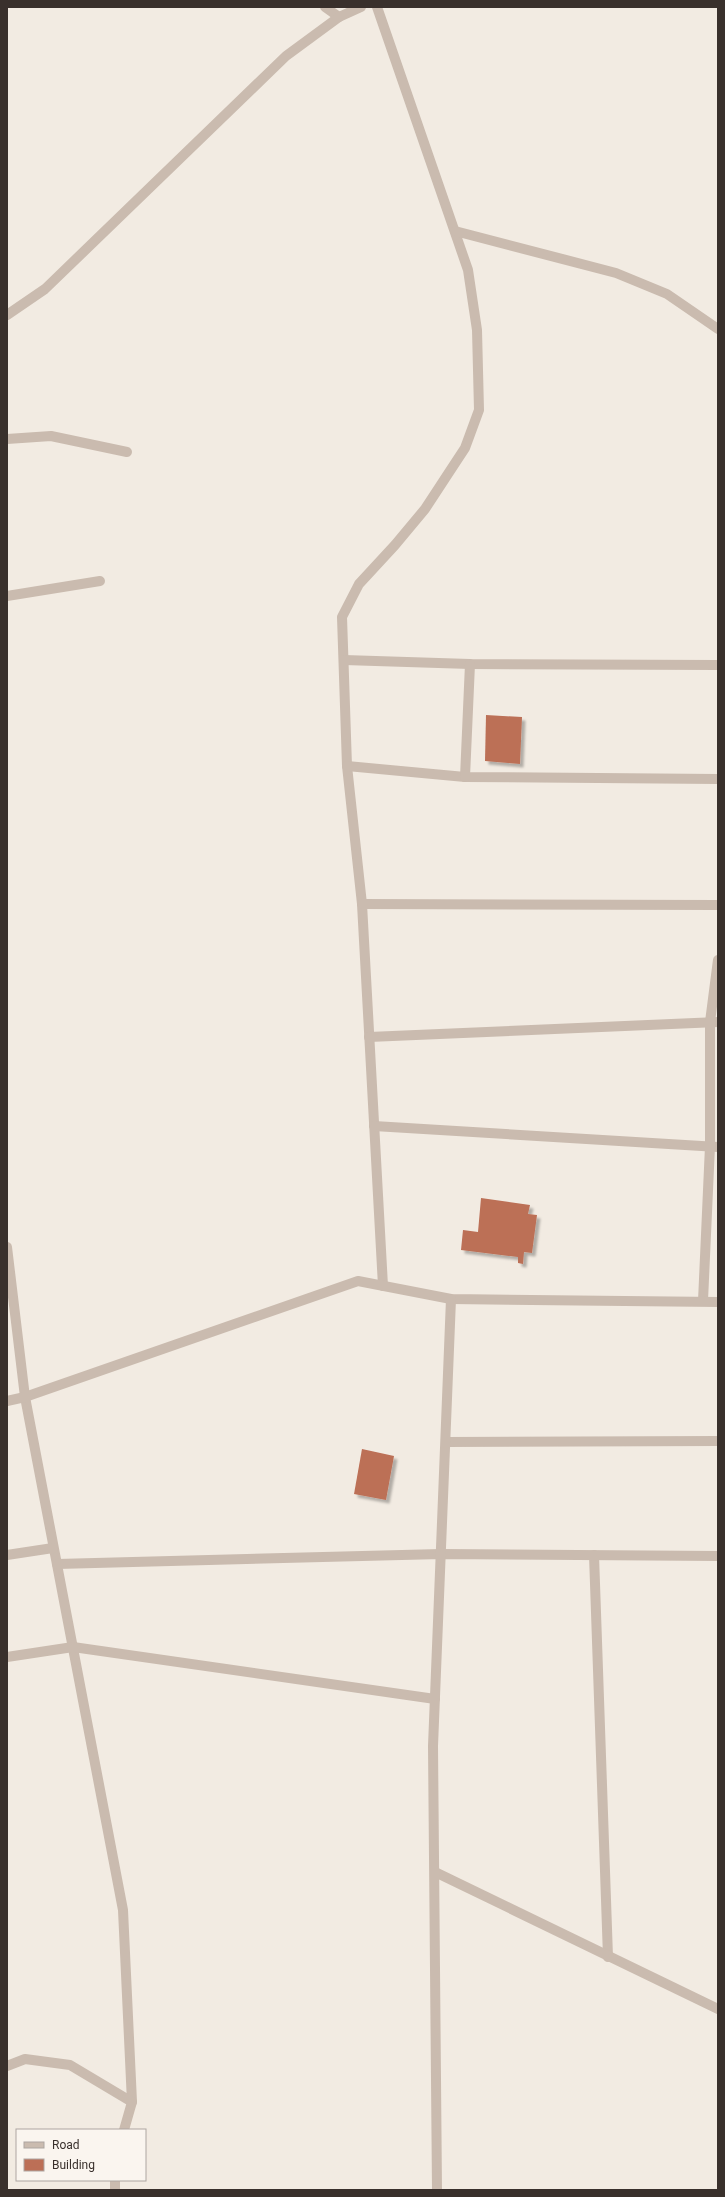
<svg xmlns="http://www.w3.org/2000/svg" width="725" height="2197" font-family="Roboto,sans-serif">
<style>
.building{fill:#bc6f56;filter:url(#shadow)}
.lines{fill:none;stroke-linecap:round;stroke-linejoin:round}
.street{stroke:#cabbaf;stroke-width:10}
</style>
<defs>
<filter id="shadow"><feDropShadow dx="3.5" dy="3.5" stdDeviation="1" flood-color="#0004"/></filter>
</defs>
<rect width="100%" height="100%" fill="#f2ebe2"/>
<!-- building -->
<g class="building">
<path d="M486,715L522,717L520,764L485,761Z"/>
<path d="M481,1198L530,1205L528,1214L537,1215L532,1253L524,1252L523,1264L518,1263V1257L461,1250L463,1230L478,1232Z"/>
<path d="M362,1449L394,1456L386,1500L354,1494Z"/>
</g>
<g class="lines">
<!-- street -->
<g class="street">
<path d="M325,7L339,17"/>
<path d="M377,7L468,270L477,330L479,410L465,448L425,509L395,545L359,584L342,617L347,766L362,904L383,1286"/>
<path d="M455,231L616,273L667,294L718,329"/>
<path d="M7,315L45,289L286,56L339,17L361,7"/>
<path d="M7,439L51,436L127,452"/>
<path d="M7,596L100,581"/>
<path d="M344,660L470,664L718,665"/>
<path d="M347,766L465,777L718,779"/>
<path d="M465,777L470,664"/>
<path d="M362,904L718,905"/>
<path d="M369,1037L718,1022"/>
<path d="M374,1126L718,1147"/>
<path d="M7,1247L25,1397L123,1910L132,2102L124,2130"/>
<path d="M703,1301L710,1146V1022L718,960"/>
<path d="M7,1401L25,1397L358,1281L451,1299L718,1302"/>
<path d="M446,1442L718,1441"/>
<path d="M7,1555L53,1548"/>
<path d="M594,1555L608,1957"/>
<path d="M57,1564L441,1554L718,1556"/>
<path d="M7,1657L73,1647L435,1699"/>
<path d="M435,1872L718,2009"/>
<path d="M7,2066L25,2059L70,2065L132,2102"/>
<path d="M115,2190V2180"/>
<path d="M437,2190L433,1746L451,1299"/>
</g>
</g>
<!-- border -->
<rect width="725" height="2197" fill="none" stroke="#39302c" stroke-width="16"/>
<!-- legend -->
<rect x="16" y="2129" width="130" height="52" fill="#faf5ef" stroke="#ada6a1"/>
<rect x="24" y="2142" width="20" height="6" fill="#cabbaf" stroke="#ada6a1"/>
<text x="52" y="2149" font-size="12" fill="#39302c">Road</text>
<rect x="24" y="2159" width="20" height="12" fill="#bc6f56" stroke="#ada6a1"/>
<text x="52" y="2169" font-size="12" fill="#39302c">Building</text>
</svg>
